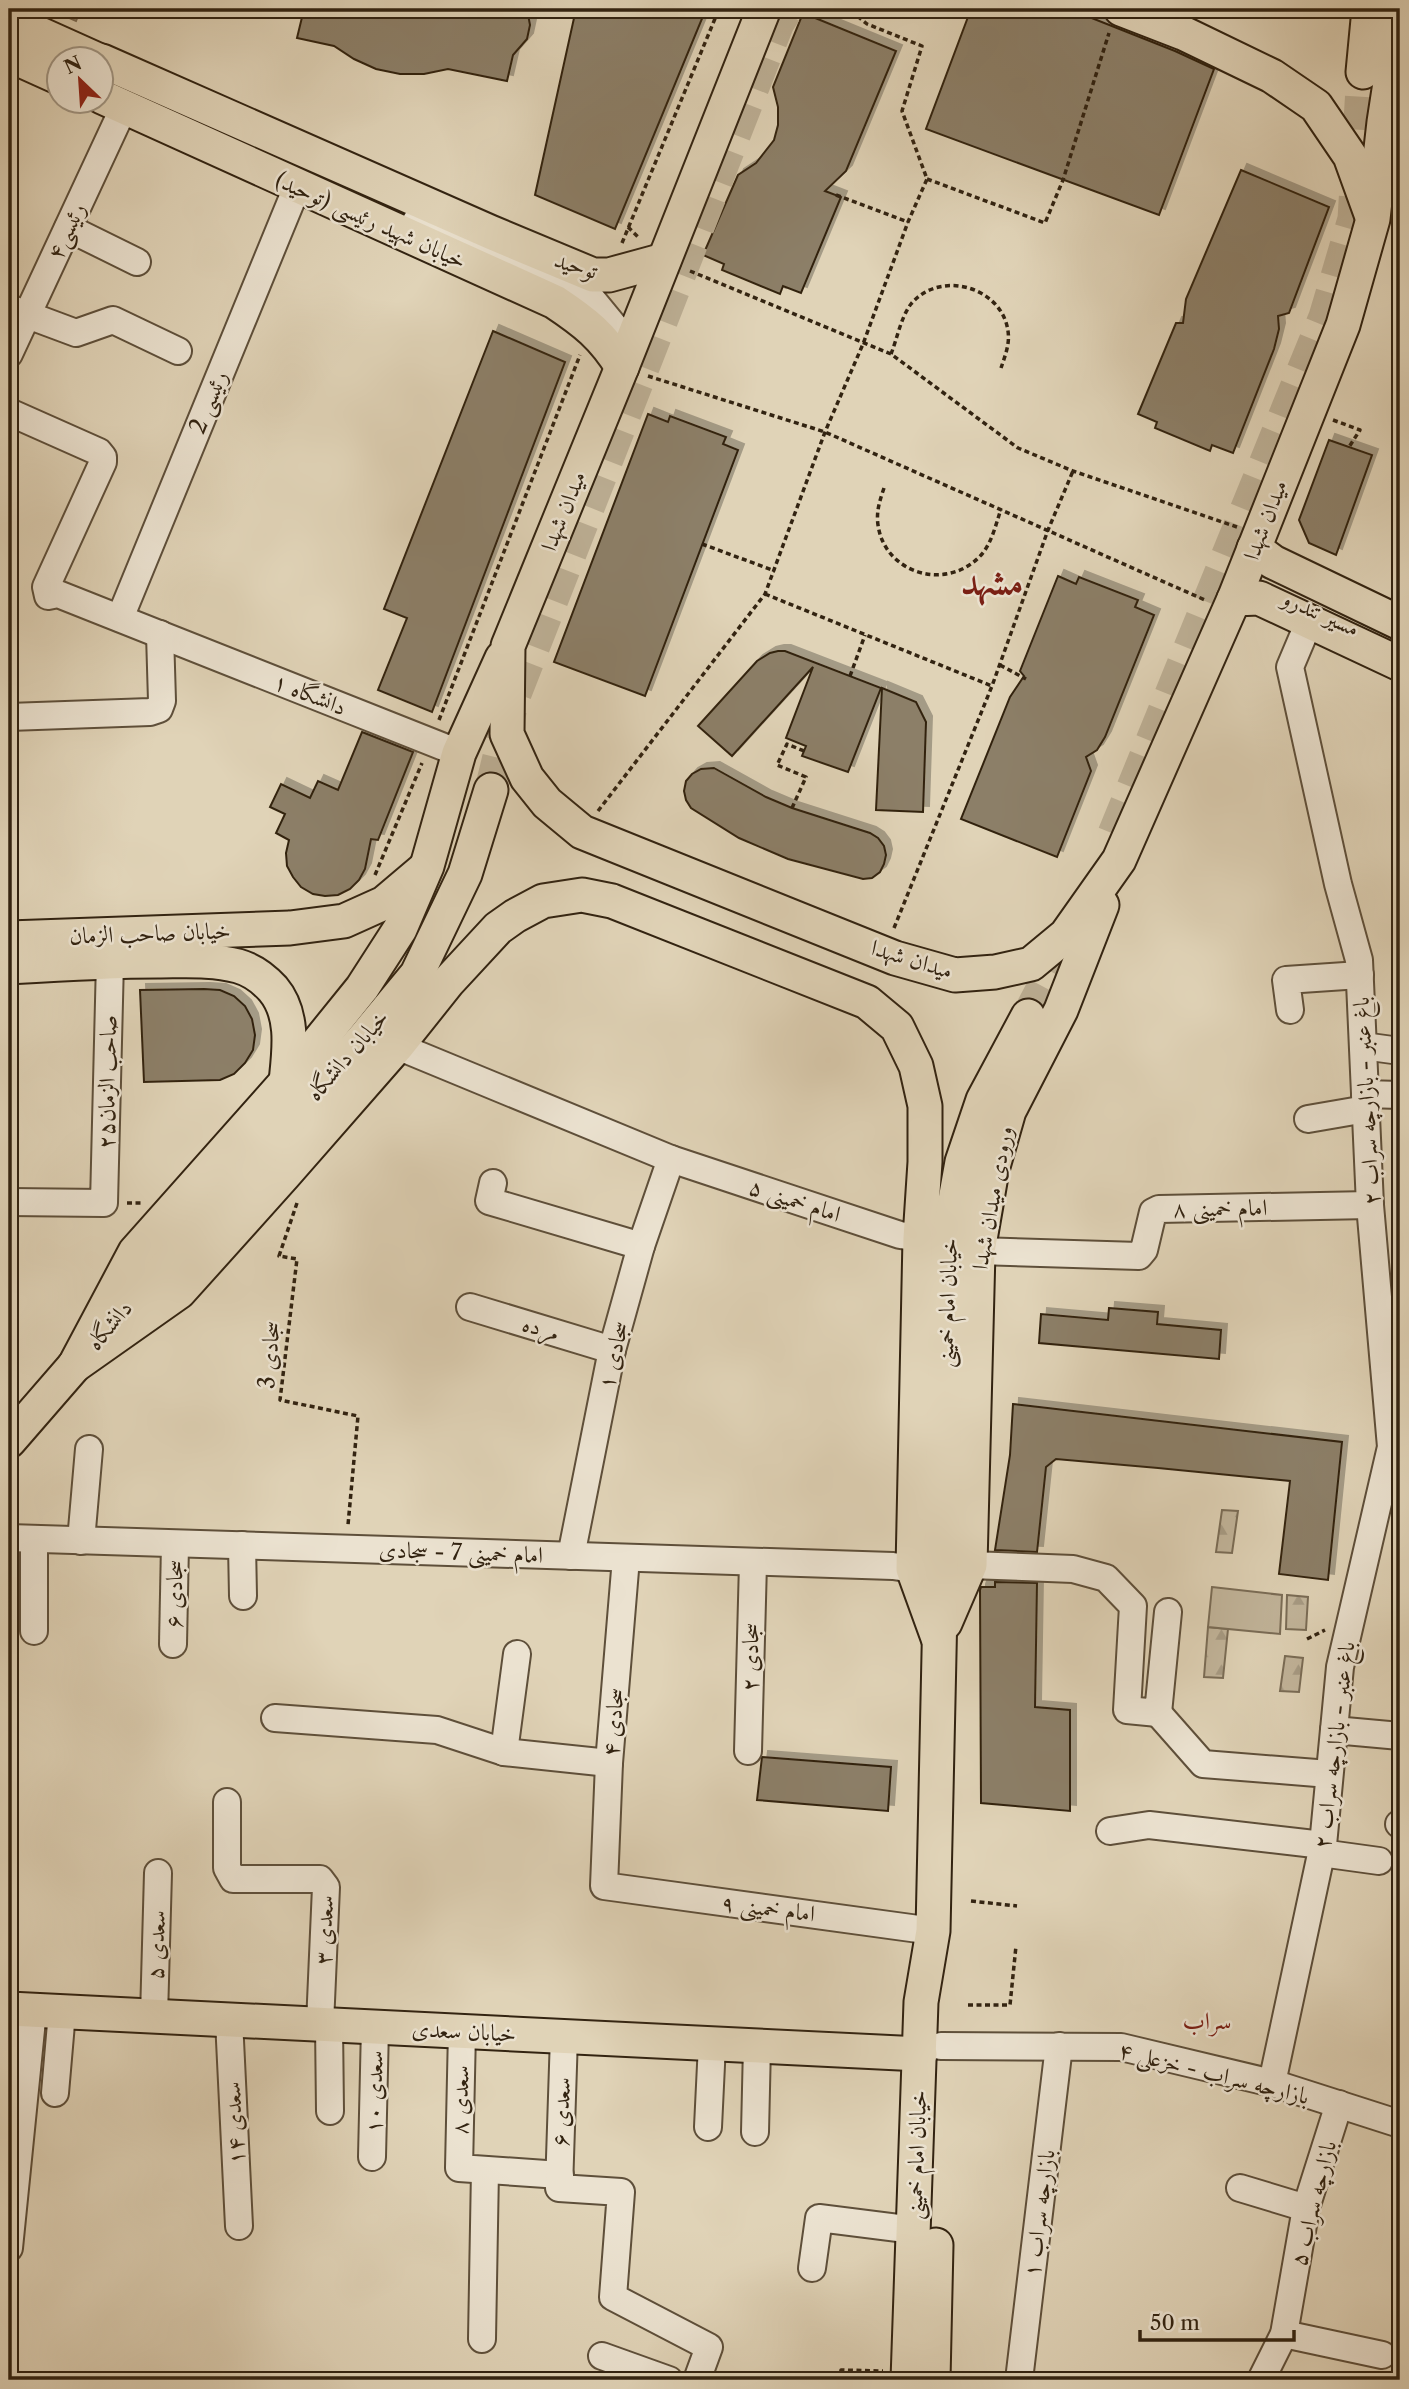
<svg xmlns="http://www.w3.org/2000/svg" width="1409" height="2389" font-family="'Libre Caslon Text',Amiri,serif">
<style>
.forest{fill:url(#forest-firs);stroke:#7a6c56;stroke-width:2}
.park{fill:url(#park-crowns);stroke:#7a6c56;stroke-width:2}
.garden{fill:#c2b59b;stroke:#7a6c56;stroke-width:2}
.building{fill:#8c7f67;stroke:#322311;stroke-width:2;filter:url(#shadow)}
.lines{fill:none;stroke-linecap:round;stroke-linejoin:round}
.major-tunnel{stroke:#bdb096;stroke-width:33;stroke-dasharray:33 17;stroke-linecap:butt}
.minor-casing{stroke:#5e4f3a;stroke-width:30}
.major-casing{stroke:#322311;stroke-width:37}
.path{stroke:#322311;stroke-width:3.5;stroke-dasharray:5 3.5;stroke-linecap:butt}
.minor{stroke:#ebe2d0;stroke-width:26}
.major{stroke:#e0d3b7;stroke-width:33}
.labels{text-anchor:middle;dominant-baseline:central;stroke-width:5;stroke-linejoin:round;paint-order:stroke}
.street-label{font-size:23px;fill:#322311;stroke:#ebe2d0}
.neighbourhood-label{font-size:24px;fill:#7a1f14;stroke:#ebe2d0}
.town-label{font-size:37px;font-weight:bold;fill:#7a1f14;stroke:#ebe2d0}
</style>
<defs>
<pattern id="forest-firs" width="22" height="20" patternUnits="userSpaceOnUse" patternTransform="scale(1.75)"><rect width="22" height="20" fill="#c2b59b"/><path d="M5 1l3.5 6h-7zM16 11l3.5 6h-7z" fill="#a79b84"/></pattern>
<pattern id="park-crowns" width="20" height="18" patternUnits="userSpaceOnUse" patternTransform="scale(1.75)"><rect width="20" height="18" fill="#c2b59b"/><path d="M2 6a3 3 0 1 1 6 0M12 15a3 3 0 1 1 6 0" fill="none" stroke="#a79b84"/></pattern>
<filter id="shadow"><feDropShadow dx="6" dy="-6" stdDeviation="0" flood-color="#0004"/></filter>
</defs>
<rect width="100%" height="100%" fill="#e0d3b7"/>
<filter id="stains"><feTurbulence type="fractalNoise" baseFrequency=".00286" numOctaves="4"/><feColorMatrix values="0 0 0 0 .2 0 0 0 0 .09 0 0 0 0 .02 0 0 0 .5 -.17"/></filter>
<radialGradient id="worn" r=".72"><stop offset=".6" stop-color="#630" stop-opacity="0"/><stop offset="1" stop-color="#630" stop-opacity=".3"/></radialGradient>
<!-- forest -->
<g class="forest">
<path d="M1222,1510L1238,1511L1232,1553L1216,1552Z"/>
<path d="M1287,1595L1308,1597L1306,1630L1286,1629Z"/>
<path d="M1208,1627L1228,1629L1223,1678L1204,1677Z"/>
<path d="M1285,1656L1303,1658L1299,1692L1280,1691Z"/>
</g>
<!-- park -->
<path class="park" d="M49,9H81L76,21Z"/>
<!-- garden -->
<path class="garden" d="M1212,1587L1282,1595L1280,1634L1208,1627Z"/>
<!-- building -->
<g class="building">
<path d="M304,9H527L530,25L527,39L513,55L507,81L448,69L424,74H400L376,69L354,59L334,46L297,38Z"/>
<path d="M576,9H706L615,229L535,195Z"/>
<path d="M971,9H1069L1175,51L1214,69L1159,215L926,129Z"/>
<path d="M803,13L896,51L846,171L825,191L841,197L801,293L783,286L780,294L722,270L724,264L703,255L738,175L756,163L774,140L778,125V107L773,87Z"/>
<path d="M1241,170L1329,207L1289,313L1278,316L1279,329L1274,349L1233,453L1212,445L1210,451L1155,428L1157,422L1138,414L1176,323H1183L1186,299Z"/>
<path d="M493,331L565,362L432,712L378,690L407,618L384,609Z"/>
<path d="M648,414L668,422L670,416L726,437L723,444L738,450L645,696L554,662Z"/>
<path d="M1329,440L1372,455L1336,555L1309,543L1299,520Z"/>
<path d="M1058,576L1076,584L1079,577L1138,600L1135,607L1154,615L1105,737L1097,750L1086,757L1091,771L1057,857L961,819L1010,697L1024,676L1020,671Z"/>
<path d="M778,651H785L881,688L848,772L802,756L806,746L786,738L813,667L732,756L698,726L757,661L770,653Z"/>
<path d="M882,688L916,702L926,722L923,812L876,810Z"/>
<path d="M362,732L413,752L378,840L371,839L365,869L359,880L350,889L338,895L325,896L313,894L301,887L293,877L287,866L286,853L289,840L276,833L285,814L270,807L281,784L310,798L318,781L338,790Z"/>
<path d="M714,768L766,797L792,808L870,833L878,838L884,846L886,855L884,864L880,872L872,878L863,879L788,859L739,838L691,808L686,800L684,791L686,781L692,774L701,769Z"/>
<path d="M204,989L220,990L234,996L245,1006L252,1019L255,1035L253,1050L245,1063L234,1074L220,1080L144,1082L140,990Z"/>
<path d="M1109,1308L1158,1312L1157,1324L1221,1330L1219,1359L1039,1343L1041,1314L1108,1320Z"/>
<path d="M1013,1404L1342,1442L1328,1580L1279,1574L1290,1481L1158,1468L1056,1459L1046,1467L1037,1552L995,1550L1010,1455Z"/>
<path d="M995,1582L1037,1583L1035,1707L1070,1710V1811L981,1803L980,1590L981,1587H995Z"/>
<path d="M762,1757L891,1767L888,1811L757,1800Z"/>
</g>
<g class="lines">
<!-- major-tunnel -->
<g class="major-tunnel">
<path d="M491,790L513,699L778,23L787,9"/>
<path d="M1114,834L1325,317L1354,219L1363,72"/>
<path d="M1028,1016L1076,925"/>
</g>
<!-- minor casing -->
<g class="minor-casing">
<g id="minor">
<path d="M416,221L568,286L591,298L614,326L621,364"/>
<path d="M68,228L137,262"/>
<path d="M9,308L76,333L113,320L178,351"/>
<path d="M9,354L124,107"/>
<path d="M9,412L99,452L103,457V462L46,587L48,596L58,594L459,753"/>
<path d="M120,618L297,187"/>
<path d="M9,717L150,712L159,709L162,701L160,634"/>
<path d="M1290,1010L1286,980L1360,975"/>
<path d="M397,1046L671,1159L900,1235L920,1238"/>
<path d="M1363,1046L1400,1051"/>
<path d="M1365,1094L1400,1095"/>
<path d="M1308,1119L1366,1109"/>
<path d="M493,1183L489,1201L641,1246"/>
<path d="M9,1202L104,1203L110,961"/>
<path d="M978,1251L1139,1256L1144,1250L1153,1212L1159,1209L1370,1205"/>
<path d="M470,1307L612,1350"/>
<path d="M9,1538L893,1566L913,1569"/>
<path d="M34,1539V1631"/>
<path d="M81,1541L89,1449"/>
<path d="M242,1545L243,1596"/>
<path d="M571,1556L612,1350L641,1246L671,1159"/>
<path d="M626,1558L609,1763L604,1886L933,1931"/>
<path d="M970,1565L1073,1569L1106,1578L1133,1606L1127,1710L1158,1713L1168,1612"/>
<path d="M173,1644L175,1544"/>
<path d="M1158,1713L1203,1764L1329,1774"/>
<path d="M275,1718L437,1730L504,1752L609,1763"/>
<path d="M1334,1730L1400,1736"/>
<path d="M748,1751L753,1563"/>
<path d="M504,1752L517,1654"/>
<path d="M227,1802V1868L233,1879H320L326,1887L320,2024"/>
<path d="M1399,1824H1400"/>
<path d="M1110,1831L1149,1825L1323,1845"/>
<path d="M1321,1853L1379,1861"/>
<path d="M154,2016L158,1873"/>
<path d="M229,2020L239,2226"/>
<path d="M329,2025L330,2111"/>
<path d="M462,2031L459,2168L560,2175"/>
<path d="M564,2036L559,2188L621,2192L613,2297L709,2347L697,2380"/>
<path d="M941,2046L1121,2047L1272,2083L1400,2124"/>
<path d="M1272,2083L1323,1845L1340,1667L1391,1447L1370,1205L1359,960L1338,884L1290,667L1309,622"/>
<path d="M55,2093L62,2012"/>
<path d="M708,2127L712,2044"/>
<path d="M755,2132L757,2046"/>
<path d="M372,2157L375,2027"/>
<path d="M1240,2188L1306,2208"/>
<path d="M9,2248L33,2010"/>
<path d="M812,2268L819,2218L914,2230"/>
<path d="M1284,2334L1382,2355"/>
<path d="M482,2339L485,2170"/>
<path d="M602,2356L669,2380"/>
<path d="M1019,2380L1059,2046"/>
<path d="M1261,2380L1284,2334L1306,2208L1339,2104"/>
</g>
</g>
<!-- major casing -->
<g class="major-casing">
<g id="major">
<path d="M764,9L622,367L508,646L507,734L527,778L547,803L582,832L895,958L955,975L995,972L1031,964L1066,935L1119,860L1234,599L1343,325L1373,219L1384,122L1400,18"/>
<path d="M1121,9L1183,33L1272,76L1316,106L1350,156L1371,214"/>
<path d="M9,20L98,60"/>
<path d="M9,55L60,78"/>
<path d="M102,61L490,232L593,275H609L664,260"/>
<path d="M1363,72L1369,9"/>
<path d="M102,97L555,302C585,322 603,336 622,367"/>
<path d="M1254,548L1273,562L1400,623"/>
<path d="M1234,599L1259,598L1400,664"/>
<path d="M9,938L290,928L344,921L384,903L423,870"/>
<path d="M9,967C59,964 108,961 158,961C185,961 212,959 238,966C252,970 264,979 273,989C295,1015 289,1052 286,1082"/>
<path d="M118,1314L364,1038L417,974L465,874L491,790"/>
<path d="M77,1361L135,1252L286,1082L362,988L400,929L427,866L459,753L502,658"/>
<path d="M74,1366L179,1292L285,1174L397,1046L448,982L498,928L515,916L543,901L582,895L612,901L867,1002L897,1027L916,1066L925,1106V1162L920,1238L913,1569L938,1638"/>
<path d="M9,1441L88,1350"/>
<path d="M945,1623L970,1565L978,1251L992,1170L1009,1111L1061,1010L1102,905"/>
<path d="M9,2009L920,2054"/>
<path d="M908,2380L921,2002L933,1931L948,1239L962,1162L983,1100L1028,1016"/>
<path d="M933,2380L936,2245"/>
</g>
</g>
<!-- path -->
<g class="path">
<path d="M68,17L72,9"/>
<path d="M927,179L1045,223L1063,180L1109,33"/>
<path d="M836,195L908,222"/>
<path d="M628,227L640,239"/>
<path d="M622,243L719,9"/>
<path d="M690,271L891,354L1018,448L1073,471L1237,527"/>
<path d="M891,354C897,339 901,317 911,304C940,269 1002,287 1008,331C1010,344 1005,356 1001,368"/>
<path d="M648,376L825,432L1205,600"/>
<path d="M1333,420L1360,430L1349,447"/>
<path d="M884,488C880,500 876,511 878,525C885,575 949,592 982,554C992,542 996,524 1001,509"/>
<path d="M702,544L775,571"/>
<path d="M765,594L992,686"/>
<path d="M1000,665L1026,679"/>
<path d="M850,676L865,635"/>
<path d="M439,720L580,355"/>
<path d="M792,808L806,777L777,765L787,744L804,751"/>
<path d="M598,811L765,594L825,432L863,344L908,222L927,179L902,111L922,46L867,24L849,9"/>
<path d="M375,875L422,763"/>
<path d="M894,928L992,686L1048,530L1073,471"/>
<path d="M127,1203H144"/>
<path d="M297,1203L279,1256L297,1259L280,1400L358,1416L348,1525"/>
<path d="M1307,1639L1325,1630"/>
<path d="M971,1901L1017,1906"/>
<path d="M968,2005H1010L1016,1946"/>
<path d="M840,2380L841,2370L883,2371"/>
</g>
<!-- minor -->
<use href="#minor" class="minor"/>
<!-- major -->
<use href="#major" class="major"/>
</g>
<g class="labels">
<!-- street labels -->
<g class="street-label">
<text transform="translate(371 220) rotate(24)">خیابان شهید رئیسی (توحید)</text>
<text transform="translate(66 231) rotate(-65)">رئیسی۴</text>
<text transform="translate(576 265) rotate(17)">توحید</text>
<text transform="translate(208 402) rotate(-68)">رئیسی 2</text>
<text transform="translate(563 511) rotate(-68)">میدان شهدا</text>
<text transform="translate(1265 520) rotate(-69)">میدان شهدا</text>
<text transform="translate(1321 613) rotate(24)">مسیر تندرو</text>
<text transform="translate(310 694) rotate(22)">دانشگاه ۱</text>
<text transform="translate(150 933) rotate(-2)">خیابان صاحب الزمان</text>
<text transform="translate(912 959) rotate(17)">میدان شهدا</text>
<text transform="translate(347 1055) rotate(-49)">خیابان دانشگاه</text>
<text transform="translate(107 1082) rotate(-89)">صاحب الزمان۲۵</text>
<text transform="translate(1366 1101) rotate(-93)">باغ عنبر - بازارچه سراب ۲</text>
<text transform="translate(992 1198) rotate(-80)">ورودی میدان شهدا</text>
<text transform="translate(795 1200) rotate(18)">امام خمینی ۵</text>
<text transform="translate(1220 1208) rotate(-1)">امام خمینی ۸</text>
<text transform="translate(947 1303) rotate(-88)">خیابان امام خمینی</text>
<text transform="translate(109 1325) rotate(-50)">دانشگاه</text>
<text transform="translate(541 1328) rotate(17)">مرده</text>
<text transform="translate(269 1355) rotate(-85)">سجادی 3</text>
<text transform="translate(613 1355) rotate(-77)">سجادی ۱</text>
<text transform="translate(461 1552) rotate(2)">امام خمینی 7 - سجادی</text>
<text transform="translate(174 1594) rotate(-89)">سجادی ۶</text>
<text transform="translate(750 1657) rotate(-89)">سجادی ۲</text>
<text transform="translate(613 1722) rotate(-85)">سجادی ۴</text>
<text transform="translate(1334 1745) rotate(-83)">باغ عنبر - بازارچه سراب ۲</text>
<text transform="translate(768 1908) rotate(7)">امام خمینی ۹</text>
<text transform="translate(324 1930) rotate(-88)">سعدی ۳</text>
<text transform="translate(156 1945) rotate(-88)">سعدی ۵</text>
<text transform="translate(464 2031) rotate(3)">خیابان سعدی</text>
<text transform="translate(1214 2073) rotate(14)">بازارچه سراب - خزعلی ۴</text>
<text transform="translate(374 2092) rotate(-89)">سعدی ۱۰</text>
<text transform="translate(460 2100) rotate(-89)">سعدی ۸</text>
<text transform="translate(561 2112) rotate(-88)">سعدی ۶</text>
<text transform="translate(234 2123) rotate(-93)">سعدی ۱۴</text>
<text transform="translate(916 2155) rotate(-88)">خیابان امام خمینی</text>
<text transform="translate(1313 2203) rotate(-76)">بازارچه سراب ۵</text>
<text transform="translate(1039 2213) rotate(-83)">بازارچه سراب ۱</text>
</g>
<!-- neighbourhood labels -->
<g class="neighbourhood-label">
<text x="1207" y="2020">سراب</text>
</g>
<!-- town labels -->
<g class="town-label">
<text x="992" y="581">مشهد</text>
</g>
</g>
<!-- margin -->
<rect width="1409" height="2389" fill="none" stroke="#e0d3b7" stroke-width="35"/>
<rect x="10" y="10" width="1388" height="2368" fill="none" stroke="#322311" stroke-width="3.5"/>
<rect x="18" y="18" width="1374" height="2354" fill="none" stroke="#322311" stroke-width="2"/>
<!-- north arrow -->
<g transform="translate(80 80) rotate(335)"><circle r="33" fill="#ebe2d0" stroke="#a19684" stroke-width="2"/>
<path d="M0-5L12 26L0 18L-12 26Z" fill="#8f2418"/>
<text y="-10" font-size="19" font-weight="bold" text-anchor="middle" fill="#322311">N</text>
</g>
<!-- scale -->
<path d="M1140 2330v10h154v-10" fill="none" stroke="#322311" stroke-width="3.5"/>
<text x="1150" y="2330" font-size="21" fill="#322311" stroke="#ebe2d0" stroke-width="5" paint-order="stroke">50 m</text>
<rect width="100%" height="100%" filter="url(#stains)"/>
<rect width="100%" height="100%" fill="url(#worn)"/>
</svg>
